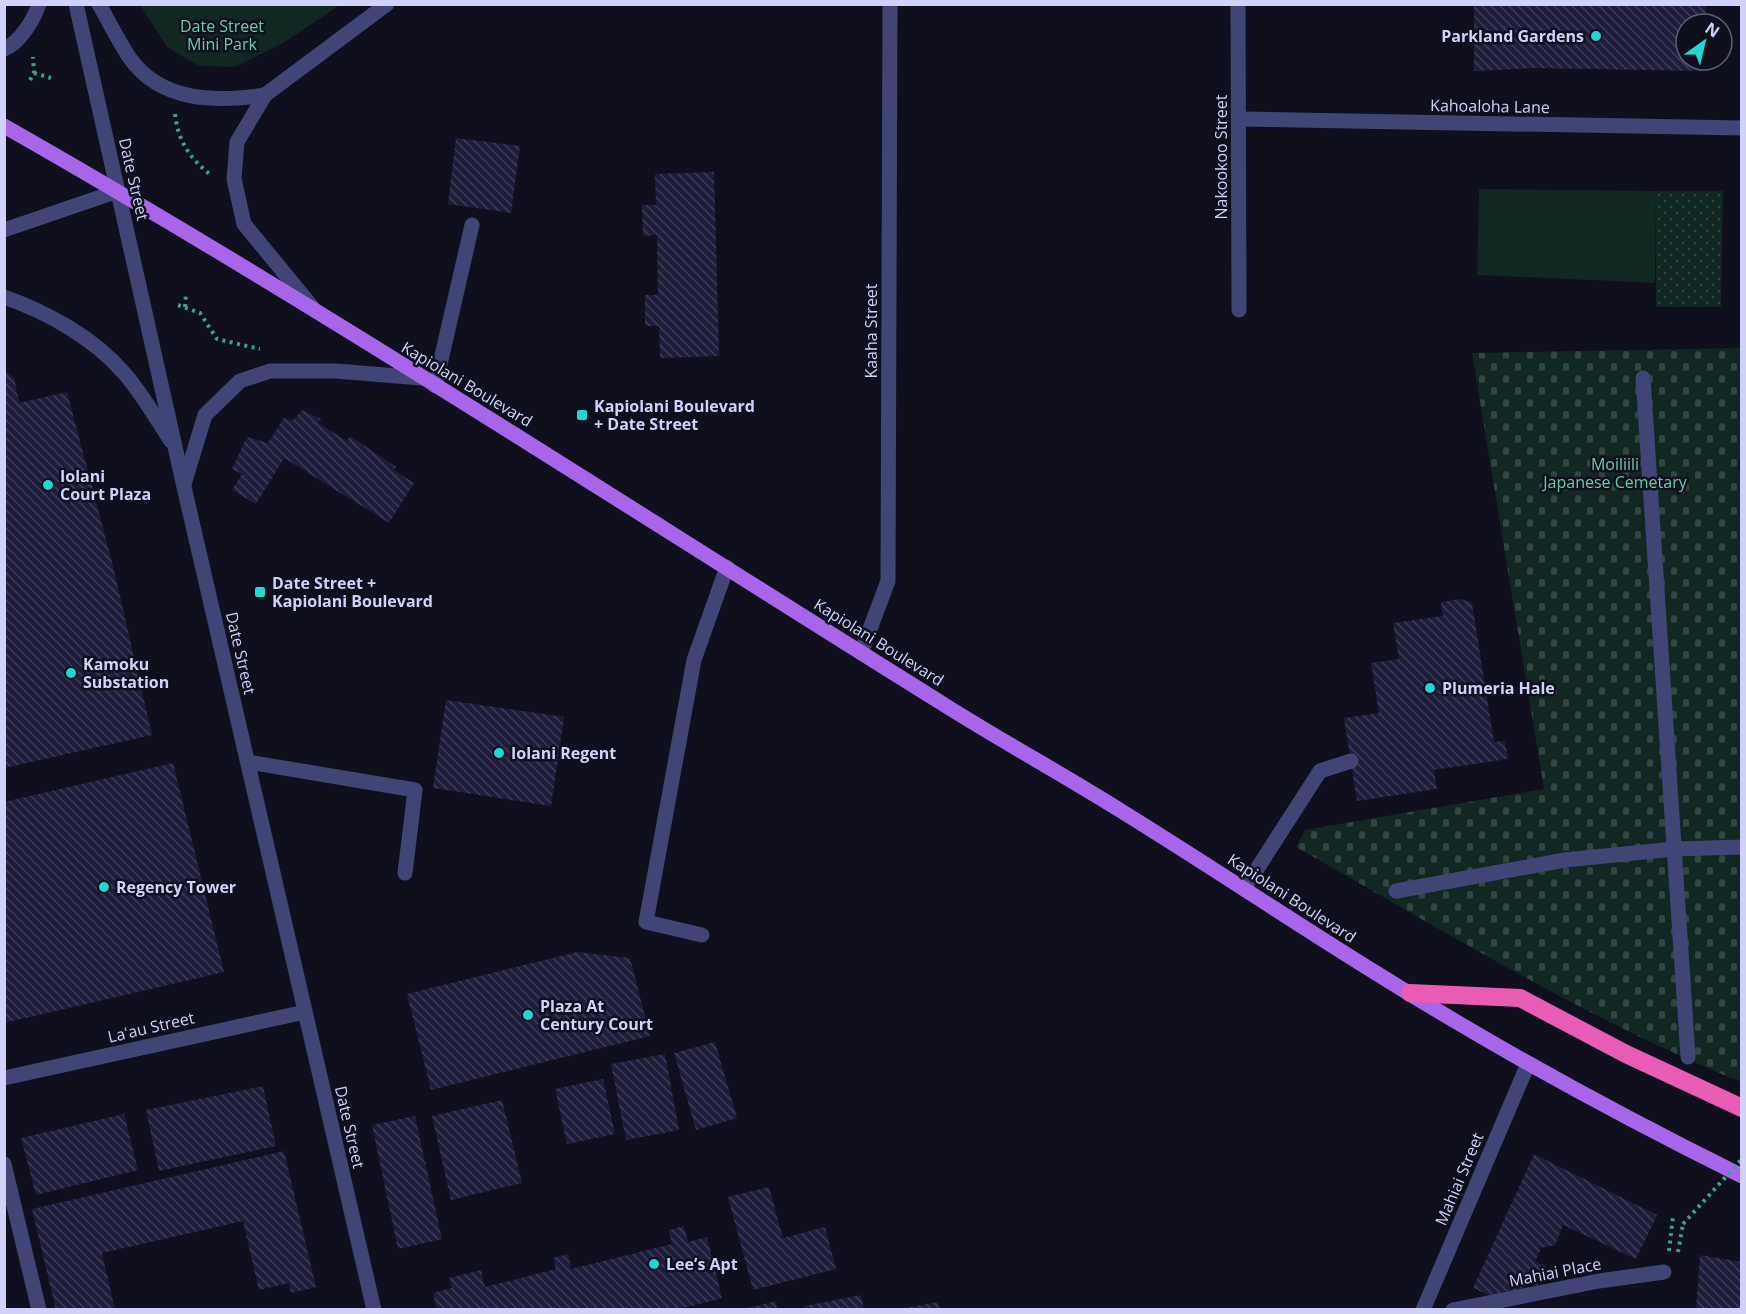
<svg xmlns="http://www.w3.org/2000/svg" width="1746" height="1314" font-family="'Open Sans',sans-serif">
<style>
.grass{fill:url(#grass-dots)}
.cemetery{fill:url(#cemetery-stones)}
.green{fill:#122622}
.building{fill:url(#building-back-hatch)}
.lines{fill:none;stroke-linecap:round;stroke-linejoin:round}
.path{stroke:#3da08d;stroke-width:4;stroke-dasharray:3 4.5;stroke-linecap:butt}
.minor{stroke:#404576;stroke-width:15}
.major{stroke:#a766ea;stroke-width:15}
.highway{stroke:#e85cb3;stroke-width:18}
.path-bridge{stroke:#3da08d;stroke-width:4;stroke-dasharray:3 4.5;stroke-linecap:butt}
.poi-dot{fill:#1ed8d1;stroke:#0f0f1d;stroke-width:2}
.labels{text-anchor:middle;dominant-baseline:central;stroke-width:5;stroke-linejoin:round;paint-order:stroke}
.park-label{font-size:16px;fill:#67cea6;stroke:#0f0f1d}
.poi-label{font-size:16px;font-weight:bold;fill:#d1d2f9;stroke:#0f0f1d;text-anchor:start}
.street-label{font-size:16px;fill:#d1d2f9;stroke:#0f0f1d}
</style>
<defs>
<pattern id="grass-dots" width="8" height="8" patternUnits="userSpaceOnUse" patternTransform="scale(1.5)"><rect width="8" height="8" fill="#122622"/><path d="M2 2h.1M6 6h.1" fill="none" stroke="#334543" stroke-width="1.8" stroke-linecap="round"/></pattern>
<pattern id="cemetery-stones" width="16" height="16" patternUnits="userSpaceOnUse" patternTransform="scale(1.5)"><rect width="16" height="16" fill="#122622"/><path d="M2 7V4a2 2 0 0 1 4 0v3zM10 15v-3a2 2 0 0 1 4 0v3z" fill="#334543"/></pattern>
<pattern id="building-back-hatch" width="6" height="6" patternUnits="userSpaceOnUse" patternTransform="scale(1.5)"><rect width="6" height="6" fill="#1f1d3b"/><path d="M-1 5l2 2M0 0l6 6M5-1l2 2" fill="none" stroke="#3e3d58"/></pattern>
</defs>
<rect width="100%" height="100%" fill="#0f0f1d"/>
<!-- grass -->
<path class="grass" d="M1656,191H1723L1721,307H1656Z"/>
<!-- cemetery -->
<path class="cemetery" d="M1741,348L1742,445L1738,471L1742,472L1741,1082C1586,1019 1441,929 1296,847L1305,830L1544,789L1472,353Z"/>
<!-- green -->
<g class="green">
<path d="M140,5H340L283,43L235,67L199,66L167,47Z"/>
<path d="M1479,189L1656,191L1655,283L1477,275Z"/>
</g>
<!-- building -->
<g class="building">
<path d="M1474,4H1706L1705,24H1686V60H1704V71L1534,68L1474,71Z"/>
<path d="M456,138L520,146L511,213L448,204Z"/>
<path d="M714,172L719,356L660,358L659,326H645V295H658L657,235L643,236L642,205H656L655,174Z"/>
<path d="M4,371L14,377L19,403L67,392L113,566L152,735L4,768Z"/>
<path d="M302,410L321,419L318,423L347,441L350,436L396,467L394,470L414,483L389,523L284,458L256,504L232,490L242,474L232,469L247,437L268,443L284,418L292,421Z"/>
<path d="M1461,599L1472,603L1494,742L1505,741L1508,759L1434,770L1437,789L1357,801L1344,718L1379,713L1371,663L1399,659L1393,623L1443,616L1441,602Z"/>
<path d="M446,700L564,717L551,806L433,788Z"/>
<path d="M173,763L224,972L4,1023V802Z"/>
<path d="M577,952L630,958L650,1036L431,1090L407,994Z"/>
<path d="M715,1042L737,1118L696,1130L674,1053Z"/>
<path d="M665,1054L679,1130L626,1140L611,1064Z"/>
<path d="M603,1079L615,1134L567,1144L555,1089Z"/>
<path d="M263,1086L276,1146L159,1171L146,1110Z"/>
<path d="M502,1100L522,1183L451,1200L432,1116Z"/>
<path d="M124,1114L138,1170L36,1195L21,1138Z"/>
<path d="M415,1116L442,1239L398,1249L372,1125Z"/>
<path d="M284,1151L316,1287L291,1293L289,1283L259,1290L243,1221L102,1253L115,1310H56L32,1209Z"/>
<path d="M1534,1154L1657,1215L1636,1259L1563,1225L1555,1245L1541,1248L1535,1262L1546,1266L1537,1286L1526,1281L1521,1289L1489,1295L1473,1288Z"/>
<path d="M769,1187L783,1238L825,1227L836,1269L753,1290L728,1197Z"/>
<path d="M684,1226L688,1242L707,1237L722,1298L676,1310H437L433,1293L452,1288L449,1278L481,1270L485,1287L556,1269L553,1258L568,1254L571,1269L672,1244L669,1230Z"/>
<path d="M1700,1255L1742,1262V1310H1696Z"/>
<path d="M861,1295L864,1310H805L804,1306Z"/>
<path d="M776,1301L777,1310H744L743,1309Z"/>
<path d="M938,1302L940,1310H905V1308Z"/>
</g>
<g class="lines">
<!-- path -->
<g class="path">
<path d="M34,73L51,78"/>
<path d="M30,80L34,73L33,57"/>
<path d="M175,114C178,141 190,159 211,175"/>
<path d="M178,305L200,313L217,339L260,349"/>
<path d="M185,307L186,293"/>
<path d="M1669,1251L1673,1216"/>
<path d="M1678,1252L1683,1224"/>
</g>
<!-- minor -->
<g class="minor">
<path d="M76,4L184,487L374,1310"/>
<path d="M99,4C109,22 118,40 129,57C161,103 217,102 265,95"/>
<path d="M1238,4L1239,310"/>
<path d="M4,49C20,43 34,19 39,4"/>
<path d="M1239,119L1742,128"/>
<path d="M4,230L118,191"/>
<path d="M4,297C47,312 94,338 124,373C142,393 156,419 171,441"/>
<path d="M313,308L244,224L234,179L237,142L265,95L387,4"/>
<path d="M1643,378L1688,1057"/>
<path d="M435,386L472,225"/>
<path d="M184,484L205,415L240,381L270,371H336L421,378"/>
<path d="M861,653L888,581L890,4"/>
<path d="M248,762L415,790L405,873"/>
<path d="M1244,889L1320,771L1351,761"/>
<path d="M1396,891L1565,860L1674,849L1742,847"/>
<path d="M702,935L646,922L694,660L727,567"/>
<path d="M4,1078L305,1012"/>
<path d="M4,1164L39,1310"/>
<path d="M1423,1310L1528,1064"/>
<path d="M1453,1310L1599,1281L1664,1272"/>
</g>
<!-- major -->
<path class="major" d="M4,126C324,308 631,510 943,704C1003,742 1066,776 1126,814C1210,866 1292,921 1376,973C1494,1047 1617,1114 1742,1176"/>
<!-- highway -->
<path class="highway" d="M1410,993L1520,998L1626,1054L1742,1108"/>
<!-- path-bridge -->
<path class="path-bridge" d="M1683,1224L1742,1159"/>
</g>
<!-- markers -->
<g class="poi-dot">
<circle cx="1596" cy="36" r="6"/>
<rect x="576" y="409" width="12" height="12" rx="3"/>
<circle cx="48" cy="485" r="6"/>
<rect x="254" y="586" width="12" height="12" rx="3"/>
<circle cx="71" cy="673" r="6"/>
<circle cx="1430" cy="688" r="6"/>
<circle cx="499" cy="753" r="6"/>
<circle cx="104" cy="887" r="6"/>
<circle cx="528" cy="1015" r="6"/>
<circle cx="654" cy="1264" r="6"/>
</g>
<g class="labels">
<!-- park labels -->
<g class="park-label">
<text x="222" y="26">Date Street<tspan x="222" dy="18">Mini Park</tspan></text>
<text x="1615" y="464">Moiliili<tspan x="1615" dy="18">Japanese Cemetary</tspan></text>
</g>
<!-- poi labels -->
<g class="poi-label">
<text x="1584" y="36" text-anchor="end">Parkland Gardens</text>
<text x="594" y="406">Kapiolani Boulevard<tspan x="594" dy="18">+ Date Street</tspan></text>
<text x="60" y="476">Iolani<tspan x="60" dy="18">Court Plaza</tspan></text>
<text x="272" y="583">Date Street +<tspan x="272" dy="18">Kapiolani Boulevard</tspan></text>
<text x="83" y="664">Kamoku<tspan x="83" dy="18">Substation</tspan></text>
<text x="1442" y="688">Plumeria Hale</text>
<text x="511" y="753">Iolani Regent</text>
<text x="116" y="887">Regency Tower</text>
<text x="540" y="1006">Plaza At<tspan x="540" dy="18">Century Court</tspan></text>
<text x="666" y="1264">Lee’s Apt</text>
</g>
<!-- street labels -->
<g class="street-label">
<text transform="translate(1490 106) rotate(1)">Kahoaloha Lane</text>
<text transform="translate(1221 157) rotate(-90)">Nakookoo Street</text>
<text transform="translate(134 179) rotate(77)">Date Street</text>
<text transform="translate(871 331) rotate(-90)">Kaaha Street</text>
<text transform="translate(467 384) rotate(31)">Kapiolani Boulevard</text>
<text transform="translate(879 642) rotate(32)">Kapiolani Boulevard</text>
<text transform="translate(241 653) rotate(77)">Date Street</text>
<text transform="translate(1292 898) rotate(33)">Kapiolani Boulevard</text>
<text transform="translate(151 1027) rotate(-13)">Laʻau Street</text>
<text transform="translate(350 1127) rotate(77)">Date Street</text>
<text transform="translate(1459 1179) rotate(-67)">Mahiai Street</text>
<text transform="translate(1555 1272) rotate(-11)">Mahiai Place</text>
</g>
</g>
<!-- border -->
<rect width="1746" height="1314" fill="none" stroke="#d1d2f9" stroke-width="12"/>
<!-- north arrow -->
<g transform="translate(1704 42) rotate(34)"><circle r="28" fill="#0f0f1d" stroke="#5d5d75" stroke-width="1.5"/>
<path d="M0-4.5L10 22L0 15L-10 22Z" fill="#1ed8d1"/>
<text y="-9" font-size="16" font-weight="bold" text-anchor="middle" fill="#d1d2f9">N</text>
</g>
</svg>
